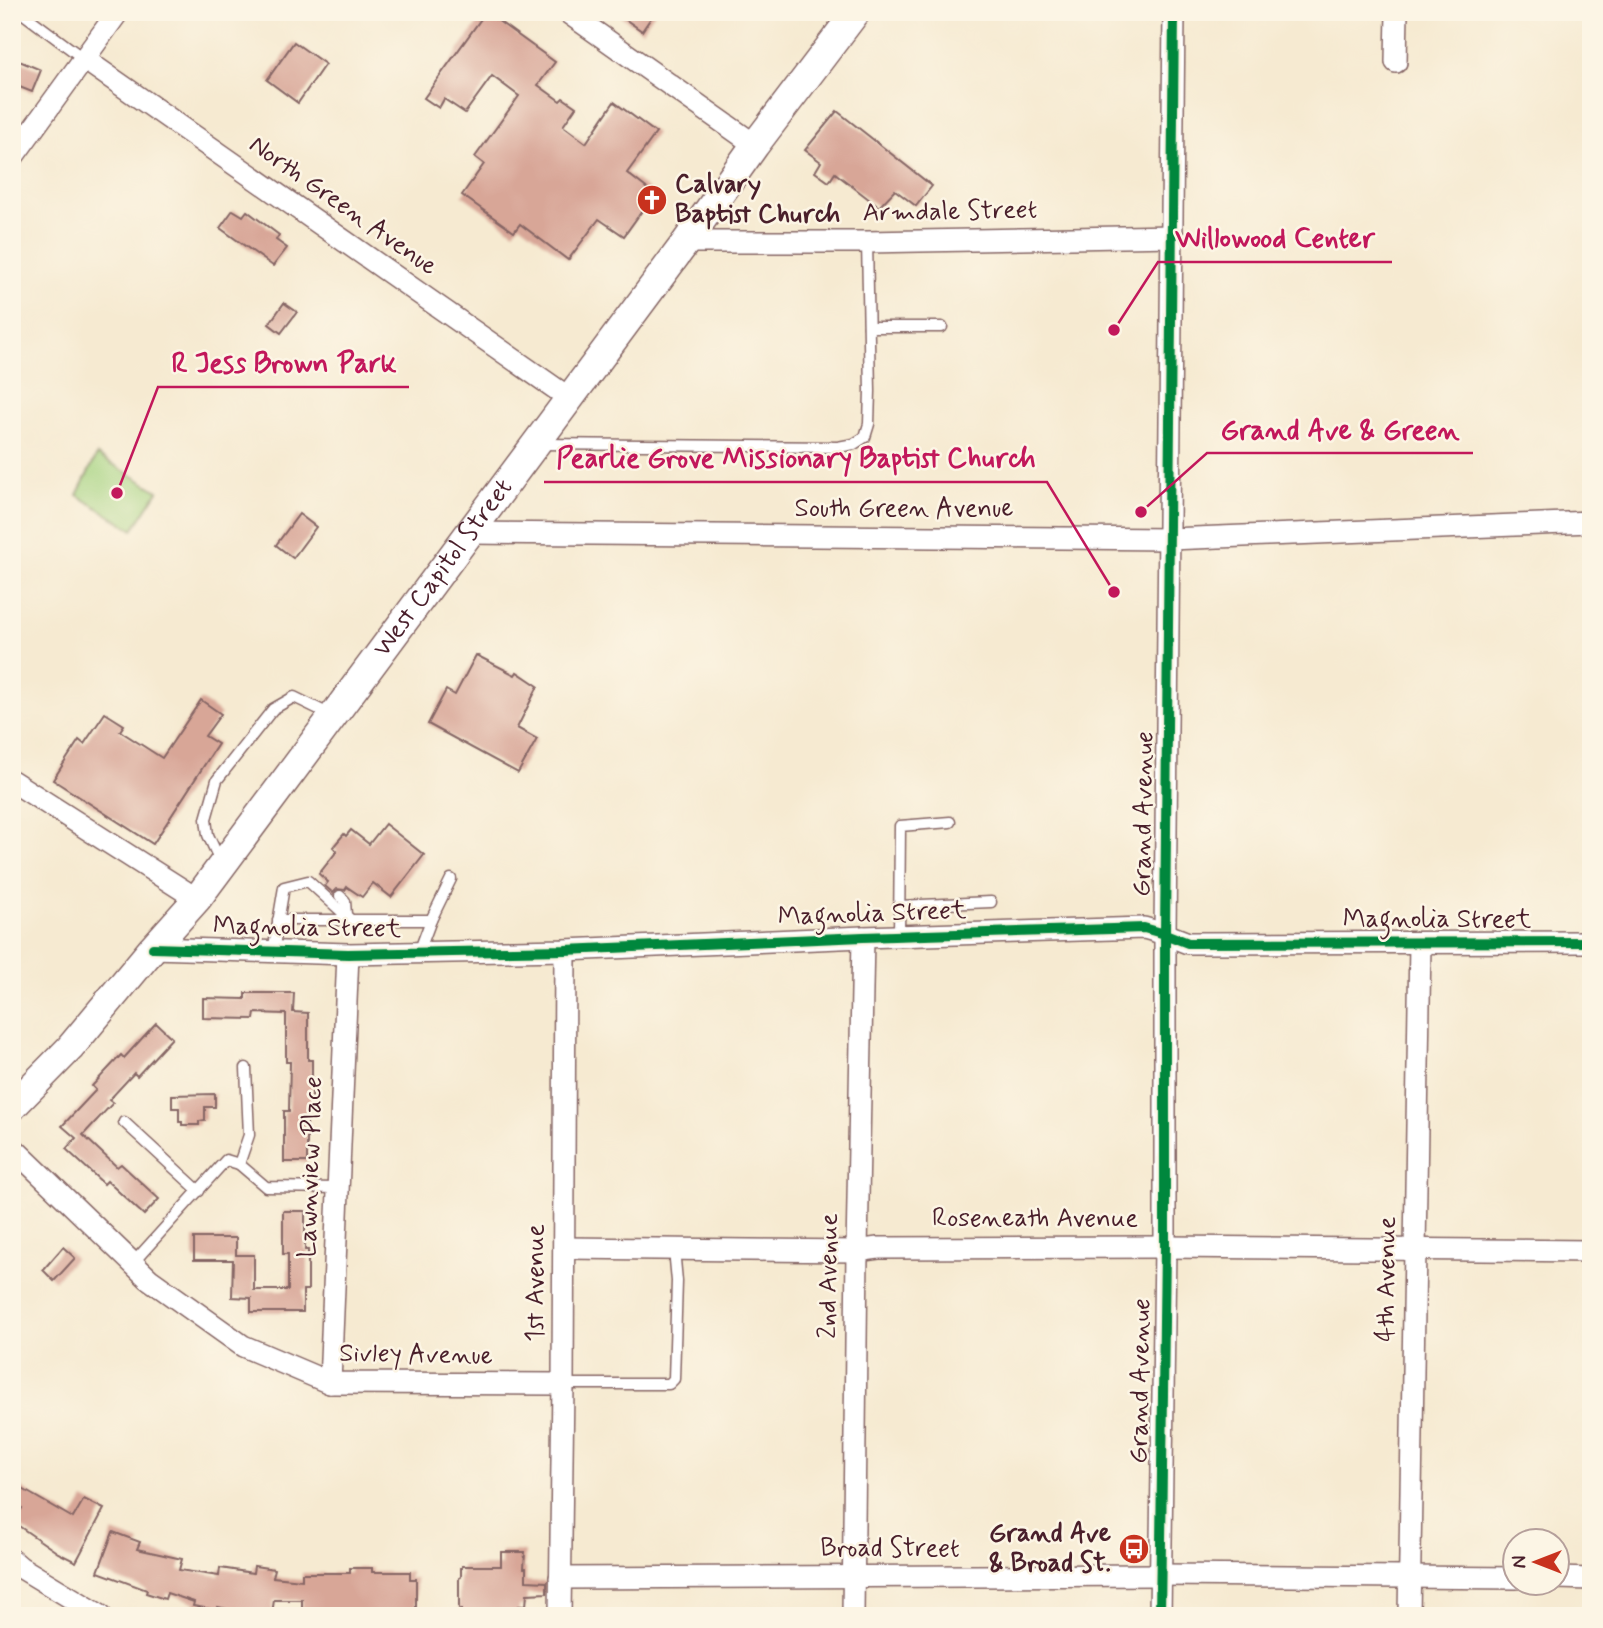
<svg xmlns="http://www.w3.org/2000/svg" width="1603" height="1628" font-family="Mynerve,sans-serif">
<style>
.green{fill:#a6d381;stroke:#787956;stroke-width:2}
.building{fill:#d8a697}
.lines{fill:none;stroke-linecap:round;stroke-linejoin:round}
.service-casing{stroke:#866665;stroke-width:13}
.minor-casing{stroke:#866665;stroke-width:24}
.secondary-casing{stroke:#866665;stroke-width:31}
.service{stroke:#fff;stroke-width:10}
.minor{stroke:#fff;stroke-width:21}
.secondary{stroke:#fff;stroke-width:28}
.cycleway-casing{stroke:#fcf5e5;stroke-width:15}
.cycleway{stroke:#00873e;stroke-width:10}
.labels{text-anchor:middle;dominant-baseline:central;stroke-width:5;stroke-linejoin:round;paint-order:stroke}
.poi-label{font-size:26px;font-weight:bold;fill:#4a1f2b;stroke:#fcf5e5;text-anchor:start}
.street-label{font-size:26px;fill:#4a1f2b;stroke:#fcf5e5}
.leader{fill:none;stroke:#c2185b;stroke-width:2.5}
.callout-dot{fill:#c2185b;stroke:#fcf5e5;stroke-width:2.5}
.callout-label{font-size:28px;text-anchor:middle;font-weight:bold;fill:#c2185b;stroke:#fcf5e5;stroke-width:5;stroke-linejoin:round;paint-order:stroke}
</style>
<rect width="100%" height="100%" fill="#fcf5e5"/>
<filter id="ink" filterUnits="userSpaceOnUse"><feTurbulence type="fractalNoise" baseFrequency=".0143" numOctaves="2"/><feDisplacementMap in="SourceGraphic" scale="14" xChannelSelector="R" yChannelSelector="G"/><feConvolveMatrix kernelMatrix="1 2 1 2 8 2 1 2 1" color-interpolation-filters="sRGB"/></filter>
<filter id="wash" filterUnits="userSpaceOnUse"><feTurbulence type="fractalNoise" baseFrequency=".00686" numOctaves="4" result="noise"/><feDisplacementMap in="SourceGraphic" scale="28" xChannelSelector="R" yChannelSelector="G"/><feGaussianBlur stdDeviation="1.57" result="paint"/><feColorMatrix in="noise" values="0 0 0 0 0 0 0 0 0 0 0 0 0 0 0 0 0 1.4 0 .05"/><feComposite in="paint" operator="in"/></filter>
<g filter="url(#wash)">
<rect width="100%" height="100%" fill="#f6ead1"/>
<!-- green -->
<path class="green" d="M97,455L158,491L133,530L77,495Z"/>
<g id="blocks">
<!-- building -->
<g class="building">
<path d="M486,12L555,62L538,85L560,101L563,98L576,107L563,126L586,143L614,102L656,133L627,173L654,194L624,236L599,219L568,260L520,224L514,232L462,195L484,164L475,157L519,96L492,76L465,113L444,99L439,108L424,98Z"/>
<path d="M615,12H655L642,31Z"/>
<path d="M294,42L325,64L298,103L267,80Z"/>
<path d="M12,58L41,70L32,92L12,84Z"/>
<path d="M837,111L932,186L916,206L895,190L879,207L835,173L829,182L815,172L821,162L805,150Z"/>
<path d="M233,210L243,216L247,211L279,235L276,240L287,248L273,266L220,228Z"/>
<path d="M284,303L297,312L281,333L269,324Z"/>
<path d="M299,514L316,527L293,558L276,545Z"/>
<path d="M476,655L515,675L517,672L538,686L517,728L537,739L518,773L428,724L446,690L455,695Z"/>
<path d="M201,700L221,714L205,736L218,744L153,844L53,780L79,740L84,744L105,713L124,725L120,731L162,758Z"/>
<path d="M385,824L424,855L391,897L373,883L362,897L347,887L345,890L337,889L333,893L325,886L328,882L319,874L337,851L333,847L344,834L346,836L351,830L369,844Z"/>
<path d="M245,993H294L293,1012L308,1013V1060H312V1111H307V1162H284V1111H289L290,1062H286V1014L255,1013L254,1019L203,1018V998L245,999Z"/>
<path d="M156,1023L172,1038L137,1076L134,1073L109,1100L113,1103L83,1135L117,1167L121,1164L159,1199L144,1215L107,1181L104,1184L66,1149L76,1138L62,1126L96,1090L92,1086L121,1055L124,1058Z"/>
<path d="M215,1094V1107H205V1120L199,1121V1125H182V1122H179V1108H172V1095Z"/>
<path d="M283,1211H305V1250H308V1290H303V1312H251V1298L232,1297L233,1260H194V1238H236V1255H254V1290H288V1254H283Z"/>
<path d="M63,1247L75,1258L54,1281L43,1270Z"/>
<path d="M12,1483L73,1518L84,1499L104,1509L76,1562L58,1553L13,1522L22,1508L12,1502Z"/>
<path d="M113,1532L140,1542L137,1549L182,1559L179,1570L219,1576L220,1568L253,1573L254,1566L275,1569L273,1577L302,1580V1573H350V1568H372V1572H410V1579H416V1616H305V1612H302V1600H274L272,1614H269V1616H266L248,1614L218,1607L217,1610L193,1606L194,1602L167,1593L165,1599L146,1593L147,1590L98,1572Z"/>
<path d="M501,1552H525L524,1568H526V1581L547,1582V1593L527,1594L526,1606H519V1613L461,1614V1609H459V1578L461,1577V1568H462V1566H501Z"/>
</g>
</g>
</g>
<g filter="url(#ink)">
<use href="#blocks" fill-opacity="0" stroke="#866665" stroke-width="2"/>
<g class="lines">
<!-- service casing -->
<g class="service-casing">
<g id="service">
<path d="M21,12L84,59"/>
<path d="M869,327H942"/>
<path d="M541,444L838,447L854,444L865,437L869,424L870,391L867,242"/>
<path d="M221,863L208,835L206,819L217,780L273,709L294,697L331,715"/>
<path d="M340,896L345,901L346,915"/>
<path d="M898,906L991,902"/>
<path d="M278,920H431L451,879"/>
<path d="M899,936L900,826L950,822"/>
<path d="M273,952L284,887L308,881L352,921"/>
<path d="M419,952L431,920"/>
<path d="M124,1122L199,1191"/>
<path d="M239,1164L249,1135L246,1068"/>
<path d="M132,1264L226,1160L239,1164L266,1187L338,1188"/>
<path d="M563,1384H669L674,1379L677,1281L674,1249"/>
</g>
</g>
<!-- minor casing -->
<g class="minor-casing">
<g id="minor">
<path d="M567,12L755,145"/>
<path d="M84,59L569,398"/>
<path d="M1396,62L1397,12"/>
<path d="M12,158L118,12"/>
<path d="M686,242H867L1173,236"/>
<path d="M469,533L1170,539L1591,522"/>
<path d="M12,781L197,899"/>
<path d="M153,948L348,954L565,950L863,937L1144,928L1165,934L1188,943L1591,942"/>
<path d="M12,1147L149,1279L243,1346L330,1383L563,1384"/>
<path d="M565,1248L857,1251L878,1248L1165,1247L1591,1251"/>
<path d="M330,1383L348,954"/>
<path d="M12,1560L20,1567L101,1616"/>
<path d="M560,1578L1161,1575L1516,1578"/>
<path d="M1558,1578L1591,1579"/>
<path d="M560,1616L563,1384L565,950"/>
<path d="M853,1616L857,1251L863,937"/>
<path d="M1160,1616L1165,1247V934L1174,12"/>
<path d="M1409,1616L1420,943"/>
</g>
</g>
<!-- secondary casing -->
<g class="secondary-casing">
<g id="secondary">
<path id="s1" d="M12,1107L70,1048L153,948L197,899L686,242L755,145L856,12"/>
</g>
</g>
<!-- service -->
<use href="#service" class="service"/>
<!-- minor -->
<use href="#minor" class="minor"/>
<!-- secondary -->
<use href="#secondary" class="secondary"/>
<!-- cycleway casing -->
<g class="cycleway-casing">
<g id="cycleway">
<path d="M153,948L348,954L565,950L863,937L1144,928L1165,934L1188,943L1591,942"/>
<path d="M1160,1616L1165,1247V934L1174,12"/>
</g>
</g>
<!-- cycleway -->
<use href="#cycleway" class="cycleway"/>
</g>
</g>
<!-- icons -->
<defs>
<g id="church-disc" transform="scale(1.575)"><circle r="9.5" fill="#c8321e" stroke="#fcf5e5"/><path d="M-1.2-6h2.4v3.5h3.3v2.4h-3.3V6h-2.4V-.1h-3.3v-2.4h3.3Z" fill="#fff"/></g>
<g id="bus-disc" transform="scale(1.575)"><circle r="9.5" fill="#c8321e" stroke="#fcf5e5"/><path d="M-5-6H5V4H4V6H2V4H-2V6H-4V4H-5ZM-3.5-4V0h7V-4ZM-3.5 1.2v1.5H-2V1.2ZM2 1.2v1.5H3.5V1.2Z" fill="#fff"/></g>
</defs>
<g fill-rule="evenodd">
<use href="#church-disc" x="652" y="200"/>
<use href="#bus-disc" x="1134" y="1549"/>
</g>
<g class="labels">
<!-- poi labels -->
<g class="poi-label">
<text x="675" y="185">Calvary<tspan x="675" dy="30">Baptist Church</tspan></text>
<text x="1111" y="1534" text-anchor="end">Grand Ave<tspan x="1111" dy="30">&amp; Broad St.</tspan></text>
</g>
<!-- street labels -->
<g class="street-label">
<text transform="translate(343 206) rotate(35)">North Green Avenue</text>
<text transform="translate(950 212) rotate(-1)">Armdale Street</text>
<text x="904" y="509">South Green Avenue</text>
<text stroke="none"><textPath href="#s1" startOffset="691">West Capitol Street</textPath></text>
<text transform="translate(1144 814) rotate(-89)">Grand Avenue</text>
<text transform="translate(872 914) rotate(-2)">Magnolia Street</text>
<text x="1437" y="920">Magnolia Street</text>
<text transform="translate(307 928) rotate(1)">Magnolia Street</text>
<text transform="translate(311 1167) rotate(-88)">Lawnview Place</text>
<text x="1035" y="1219">Roseneath Avenue</text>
<text transform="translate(829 1276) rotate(-89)">2nd Avenue</text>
<text transform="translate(1387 1279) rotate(-89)">4th Avenue</text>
<text transform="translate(536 1283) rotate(-90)">1st Avenue</text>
<text transform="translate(416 1355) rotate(1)">Sivley Avenue</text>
<text transform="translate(1141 1381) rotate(-89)">Grand Avenue</text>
<text x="890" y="1549">Broad Street</text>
</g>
</g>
<!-- callouts -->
<path class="leader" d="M1114 330L1158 262H1392M117 493L158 387H409M1141 512L1207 453H1473M1114 592L1047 482H544"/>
<g class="callout-dot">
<circle cx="1114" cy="330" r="7"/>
<circle cx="117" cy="493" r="7"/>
<circle cx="1141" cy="512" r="7"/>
<circle cx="1114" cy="592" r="7"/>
</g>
<g class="callout-label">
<text x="1275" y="247">Willowood Center</text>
<text x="284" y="372">R Jess Brown Park</text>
<text x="1340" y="439">Grand Ave &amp; Green</text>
<text x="796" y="467">Pearlie Grove Missionary Baptist Church</text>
</g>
<!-- margin -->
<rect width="1603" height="1628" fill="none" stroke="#fcf5e5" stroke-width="42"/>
<!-- north arrow -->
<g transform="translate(1536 1562) rotate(270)"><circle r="33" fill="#fcf5e5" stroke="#b59f9b" stroke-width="2"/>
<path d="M0-5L12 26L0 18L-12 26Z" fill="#c8321e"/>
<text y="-10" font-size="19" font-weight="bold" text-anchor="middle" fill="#4a1f2b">N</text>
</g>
</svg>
